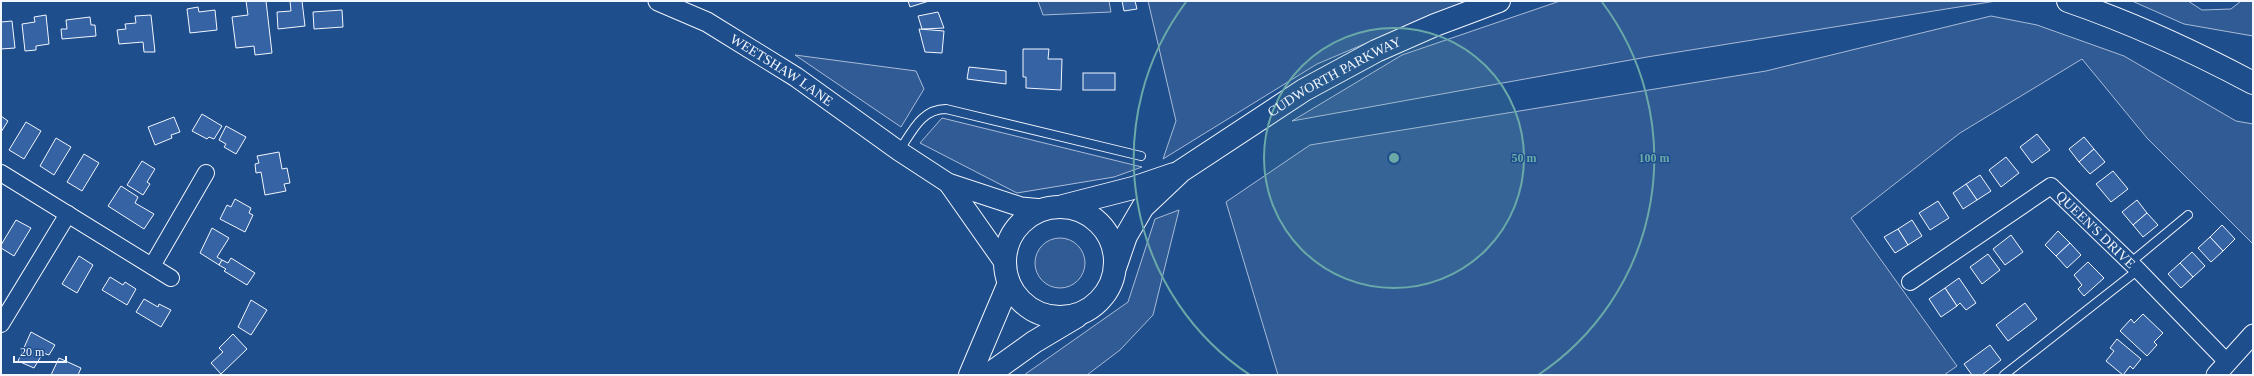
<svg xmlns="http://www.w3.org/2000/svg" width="2254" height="376" font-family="Georgia,serif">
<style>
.green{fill:#305b95;stroke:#a8bbd7}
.building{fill:#3563a3;stroke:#f2f6ff}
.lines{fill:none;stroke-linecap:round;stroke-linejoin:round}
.service-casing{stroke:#f2f6ff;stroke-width:10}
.minor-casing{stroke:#f2f6ff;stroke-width:18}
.tertiary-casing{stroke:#f2f6ff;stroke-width:21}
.trunk-casing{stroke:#f2f6ff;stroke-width:24}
.service{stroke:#1f4e8c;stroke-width:8}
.minor{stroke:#1f4e8c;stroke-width:16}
.tertiary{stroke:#1f4e8c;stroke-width:19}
.trunk{stroke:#1f4e8c;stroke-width:22}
.ring{fill:none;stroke:#6aa9a8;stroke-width:2}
.labels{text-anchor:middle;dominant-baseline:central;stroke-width:3;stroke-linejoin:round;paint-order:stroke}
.street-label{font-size:14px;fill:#f2f6ff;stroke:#1f4e8c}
.centre{fill:#6aa9a8;stroke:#1f4e8c;stroke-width:2}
.ring-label{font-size:12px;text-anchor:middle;font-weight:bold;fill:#6aa9a8;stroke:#1f4e8c;stroke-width:3;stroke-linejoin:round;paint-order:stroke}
</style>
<rect width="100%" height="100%" fill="#1f4e8c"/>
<!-- green -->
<g class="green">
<path d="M1038,1H1109L1111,12L1043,15Z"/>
<path d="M1148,1H1466L1317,64L1163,159L1176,121Z"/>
<path d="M1560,1H1996L1647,57L1292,121L1402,55Z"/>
<path d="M2132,1H2188L2202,10L2231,9L2241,1H2253V36L2184,24Z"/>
<path d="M1991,16L2037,25L2124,56L2236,121L2253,124V244L2147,138L2082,59L1960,133L1851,218L1957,366L1944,375H1278L1226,202L1310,145L1766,71Z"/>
<path d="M795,55L916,71L924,89L901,127Z"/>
<path d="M942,118L1142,167L1114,177L1017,193L920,143Z"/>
<path d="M1179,210L1153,315L1120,350L1087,375H1024L1128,302L1155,219Z"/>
<circle cx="1060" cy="263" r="25"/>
</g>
<!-- building -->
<g class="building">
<path d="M246,1H266L272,53L255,55L254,46L236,48L232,17L248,15Z"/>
<path d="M290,1H302L305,26L278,29L277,12L291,11Z"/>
<path d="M908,1H929L910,7Z"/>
<path d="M1122,1H1135L1137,9L1124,11Z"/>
<path d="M198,7L199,12L215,10L217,30L190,33L187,9Z"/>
<path d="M342,10L343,27L314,29L313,12Z"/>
<path d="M938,12L944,28L922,29L918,16Z"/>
<path d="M46,15L49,44L36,46V50L25,51L22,24L35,22L34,17Z"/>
<path d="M151,15L155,52H144L143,42L119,44L117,30L126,29L125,24L136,23L135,16Z"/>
<path d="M90,17L91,25H95L96,36L62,39L61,29H67L66,20Z"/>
<path d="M12,21L15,48L1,49V22Z"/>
<path d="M919,29L944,31L942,53L925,52Z"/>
<path d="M1023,49H1049L1048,59H1062L1061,90L1026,88V77H1023Z"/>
<path d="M969,67L1006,71V84L967,79Z"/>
<rect x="1083" y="73" width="32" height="17"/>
<path d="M202,114L222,126L214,139L209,137L207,139L192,131Z"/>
<path d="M1,116L8,121L1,132Z"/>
<path d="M174,117L180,132L171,135L172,138L155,145L148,127Z"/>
<path d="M26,122L41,131L24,159L9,150Z"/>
<path d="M226,126L246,137L236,154L224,147L226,144L219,140Z"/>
<path d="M2037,134L2050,150L2032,163L2020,147Z"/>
<path d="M2084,137L2094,149L2079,162L2069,149Z"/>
<path d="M56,138L71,147L54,175L40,166Z"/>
<path d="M2094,149L2105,162L2090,174L2079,162Z"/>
<path d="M279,152L282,169L287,168L290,183L284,184L286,191L265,195L261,172L256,173L255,164L259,163L257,156Z"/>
<path d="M84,154L99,163L82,191L67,182Z"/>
<path d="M2006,157L2019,173L2001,187L1989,170Z"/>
<path d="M142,161L155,169L147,182L150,184L143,195L127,185Z"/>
<path d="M2113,171L2128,189L2111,202L2096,184Z"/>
<path d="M1980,175L1991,191L1977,200L1966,184Z"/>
<path d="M1966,184L1977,200L1963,209L1953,193Z"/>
<path d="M121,186L138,197L135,203L154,214L144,229L108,206Z"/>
<path d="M235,199L251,208L249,213L253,215L245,232L220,219L227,205L231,207Z"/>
<path d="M2137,200L2147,213L2133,225L2122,212Z"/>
<path d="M1938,201L1949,218L1930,230L1919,213Z"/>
<path d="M2147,213L2158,225L2143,237L2133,225Z"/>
<path d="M16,220L31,228L14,256L1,248V245Z"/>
<path d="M1912,220L1922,236L1908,245L1898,229Z"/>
<path d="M2222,225L2235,239L2223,251L2210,237Z"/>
<path d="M212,228L229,238L217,257L222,260L219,265L200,253Z"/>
<path d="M1898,229L1908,245L1895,253L1884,237Z"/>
<path d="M2058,231L2070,243L2056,256L2045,245Z"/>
<path d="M2011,235L2023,252L2005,265L1993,249Z"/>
<path d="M2210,237L2223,251L2211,262L2198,248Z"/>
<path d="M2070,243L2081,255L2067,268L2056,256Z"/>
<path d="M2192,252L2205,266L2193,277L2180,263Z"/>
<path d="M1988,254L2000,270L1982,284L1970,267Z"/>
<path d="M79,256L93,265L77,293L62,284Z"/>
<path d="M231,258L255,273L247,285L224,271L226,269L219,265L222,260L228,263Z"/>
<path d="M2088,262L2104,278L2084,296L2078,289L2082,285L2074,275Z"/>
<path d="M2180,263L2193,277L2181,288L2168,274Z"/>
<path d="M110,277L123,285L125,282L136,289L127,305L102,290Z"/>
<path d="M1959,278L1976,303L1966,310L1960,303L1957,306L1945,288Z"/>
<path d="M1945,288L1957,306L1941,317L1929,299Z"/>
<path d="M144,299L158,307L159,304L171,310L161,327L136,312Z"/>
<path d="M251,300L267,310L251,335L238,327Z"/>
<path d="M2025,303L2037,319L2008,341L1996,325Z"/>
<path d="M2143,314L2163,333L2154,342L2157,345L2147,356L2120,331L2131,319L2134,323Z"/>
<path d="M31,332L55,345L49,355L43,353L34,368L18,361Z"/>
<path d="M233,334L247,349L221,374L211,363L223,352L219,348Z"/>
<path d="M2117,339L2141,359L2133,369L2130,366L2123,375L2106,361L2114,351L2110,348Z"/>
<path d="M1990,345L2001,360L1982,375H1972L1964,364Z"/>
<path d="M59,358L81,368L78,375H51Z"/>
</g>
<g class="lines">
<!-- service casing -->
<g class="service-casing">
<g id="service">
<path d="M899,151C912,132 921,109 946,109L1141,156"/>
<path d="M2130,263L2188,215"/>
<path d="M2004,375L2138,270"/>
</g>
</g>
<!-- minor casing -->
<g class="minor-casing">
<g id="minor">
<path d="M1,173L171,278"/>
<path d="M152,266L206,173"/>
<path id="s1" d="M1910,282L2051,186L2138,270L2227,362"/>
<path d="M1,324L68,214"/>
</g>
</g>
<!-- tertiary casing -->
<g class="tertiary-casing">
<g id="tertiary">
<path id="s2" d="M658,1L707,22L796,77L899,151L948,183L1021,207L1043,209"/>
<path d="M948,183L1005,264"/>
<path d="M2216,375L2253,334"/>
</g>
</g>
<!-- trunk casing -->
<g class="trunk-casing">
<g id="trunk">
<path d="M2068,1C2132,23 2193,51 2253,83"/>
<path d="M1063,206L1133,188L1174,174"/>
<circle cx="1060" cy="262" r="55"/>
<path id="s3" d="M1116,265L1126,236L1143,207L1181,171L1304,90L1376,51L1435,25L1499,1"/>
<path d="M970,375L1009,283"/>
<path d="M988,375L1034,342L1076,317"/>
</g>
</g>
<!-- service -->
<use href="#service" class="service"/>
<!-- minor -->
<use href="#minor" class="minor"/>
<!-- tertiary -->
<use href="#tertiary" class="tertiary"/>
<!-- trunk -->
<use href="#trunk" class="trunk"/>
</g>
<!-- distance rings -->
<circle cx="1394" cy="158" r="130" fill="#6aa9a8" fill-opacity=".12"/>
<g class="ring">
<circle cx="1394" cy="158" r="130"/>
<path d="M1250 375A260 260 0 0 1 1186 2M1602 2A260 260 0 0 1 1538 375"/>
</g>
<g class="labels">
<!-- street labels -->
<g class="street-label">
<text stroke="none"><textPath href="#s2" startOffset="142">WEETSHAW LANE</textPath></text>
<text stroke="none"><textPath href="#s3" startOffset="297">CUDWORTH PARKWAY</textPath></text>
<text stroke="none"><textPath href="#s1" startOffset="233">QUEEN'S DRIVE</textPath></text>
</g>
</g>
<circle cx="1394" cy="158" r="6" class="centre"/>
<g class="ring-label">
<text x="1524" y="162">50 m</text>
<text x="1654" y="162">100 m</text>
</g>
<!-- border -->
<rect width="2254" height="376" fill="none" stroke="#f2f6ff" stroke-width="4"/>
<!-- scale -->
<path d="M14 356v6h52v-6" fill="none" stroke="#f2f6ff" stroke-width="2"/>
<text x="20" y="356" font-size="12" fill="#f2f6ff" stroke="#1f4e8c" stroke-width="3" paint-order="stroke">20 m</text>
</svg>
